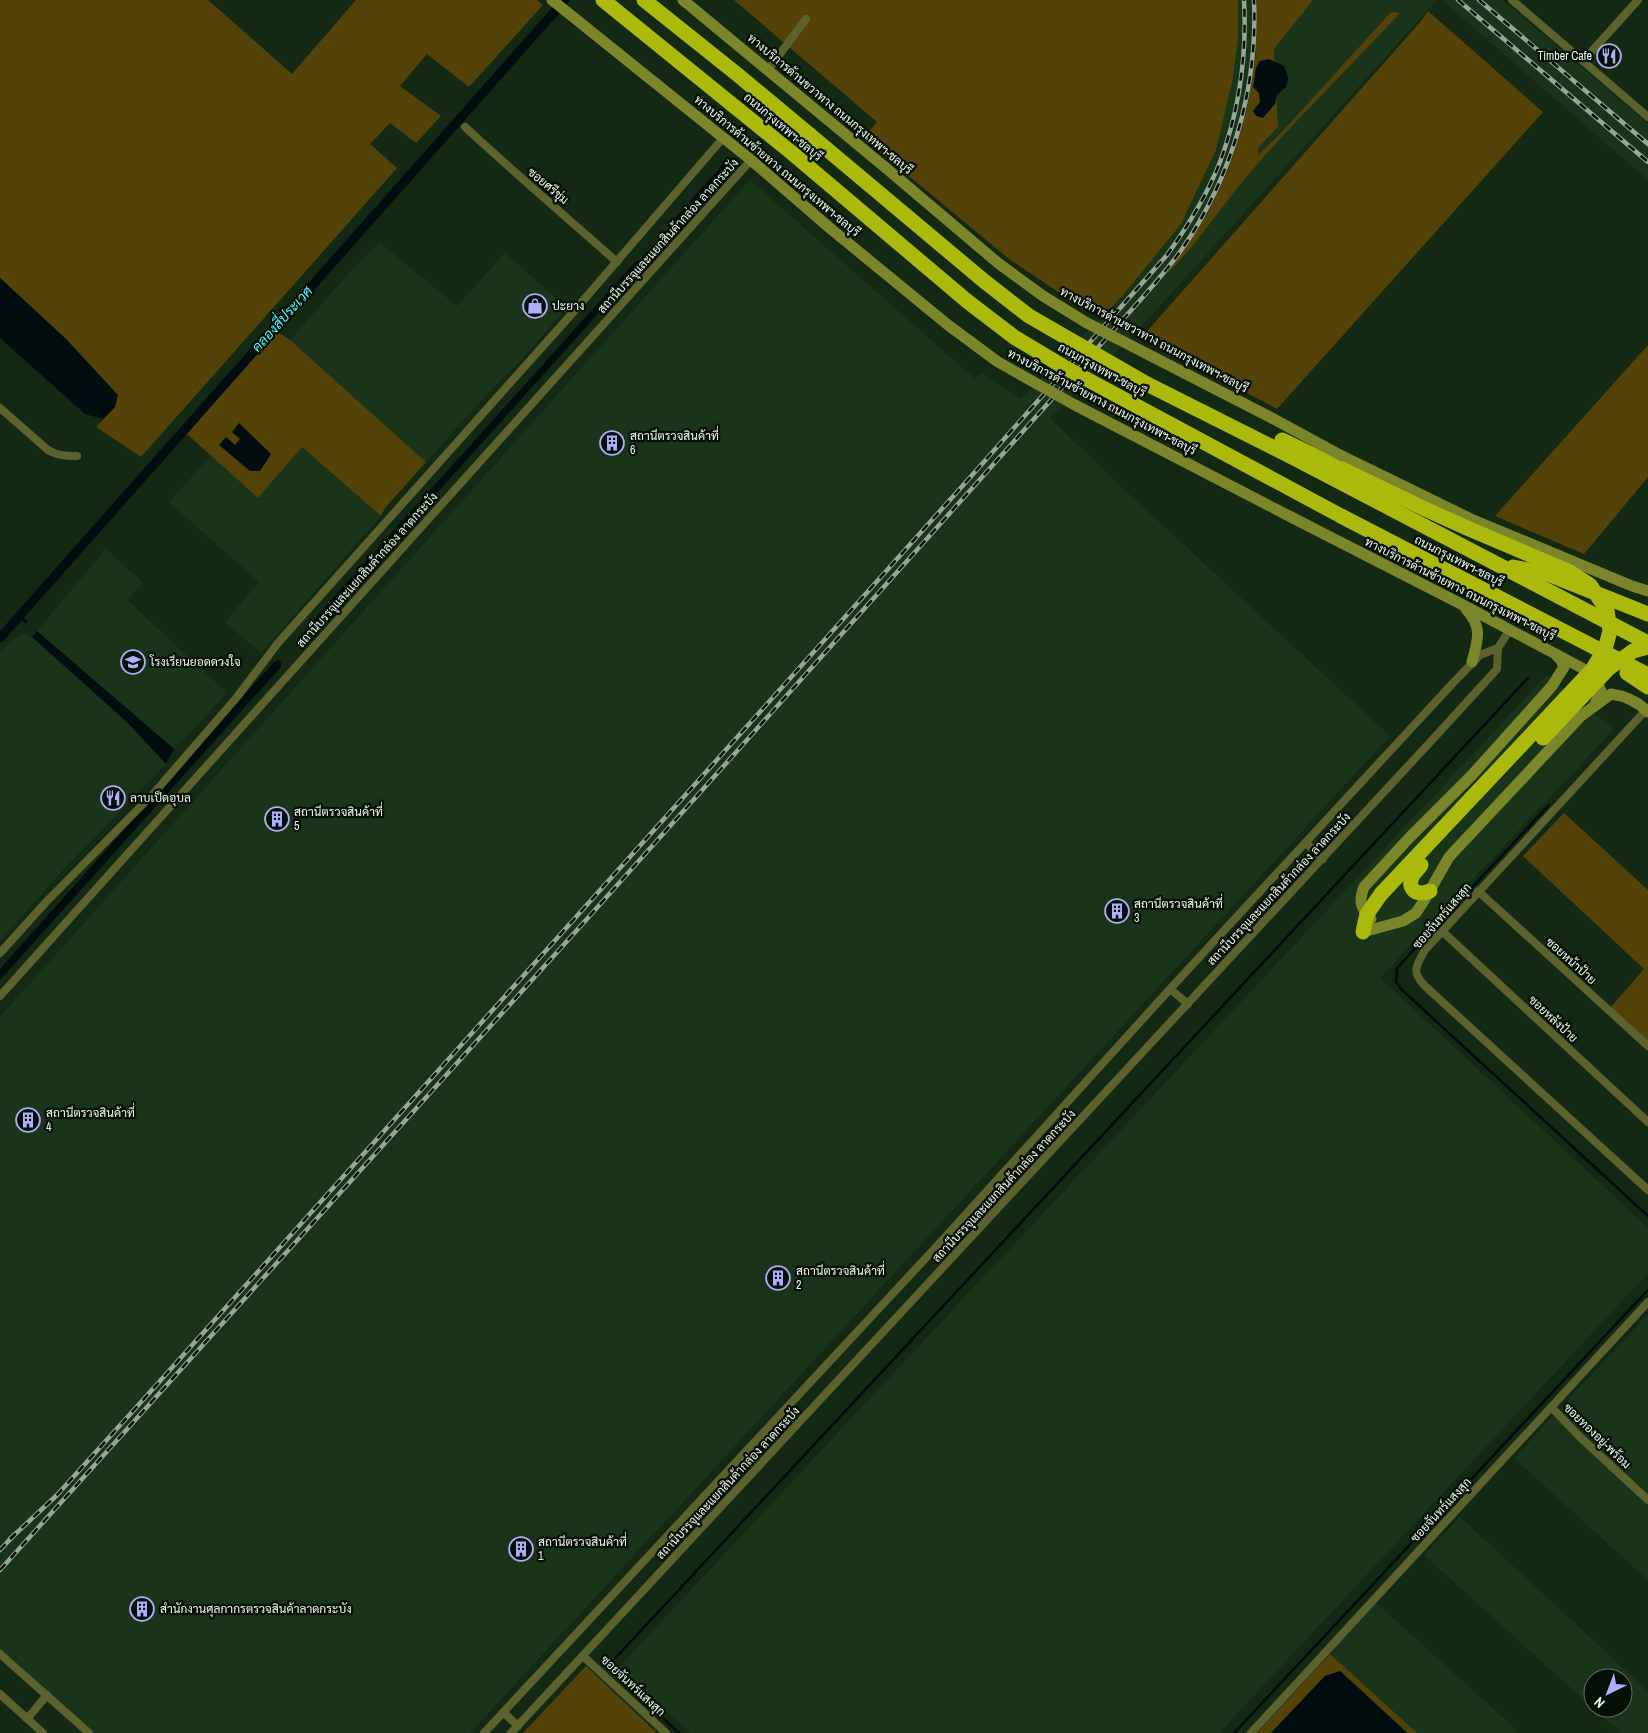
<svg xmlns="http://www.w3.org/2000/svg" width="1648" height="1733" font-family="'Archivo Narrow',Sarabun,sans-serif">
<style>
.built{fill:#1a341a}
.green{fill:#554209}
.water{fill:#010d0e}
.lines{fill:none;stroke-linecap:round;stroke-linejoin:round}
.stream{stroke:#010d0e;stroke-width:2.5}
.canal{stroke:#010d0e;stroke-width:9}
.minor{stroke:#5b622d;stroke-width:8}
.secondary{stroke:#7b852a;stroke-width:11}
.motorway{stroke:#aab90b;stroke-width:15}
.rail-casing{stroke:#96a795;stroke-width:4.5}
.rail{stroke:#060f06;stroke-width:2.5;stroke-dasharray:8;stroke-linecap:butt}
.secondary-bridge{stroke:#7b852a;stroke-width:11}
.motorway-bridge{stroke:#aab90b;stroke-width:15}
.labels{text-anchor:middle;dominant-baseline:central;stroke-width:4.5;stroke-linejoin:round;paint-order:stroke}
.poi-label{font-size:12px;fill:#ecf9eb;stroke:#060f06;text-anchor:start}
.street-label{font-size:12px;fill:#ecf9eb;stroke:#060f06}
.water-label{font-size:14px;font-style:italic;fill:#47f8ff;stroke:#060f06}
</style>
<rect width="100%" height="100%" fill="#142913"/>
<!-- built -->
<g class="built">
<path d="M1238,0H1437L1138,330L1050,418L1130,495L1390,736L470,1733H86L0,1657V1017L750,180L975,379L981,373L1021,399L1124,294L1181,224L1216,150Z"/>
<path d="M1442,0H1503L1648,124V180Z"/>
<path d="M380,243L457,306L505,253L567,308L519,362L489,392L426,462L290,340L352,270Z"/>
<path d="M302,447L381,516L261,653L225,622L259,582L169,502L211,456L258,498Z"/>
<path d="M106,549L143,583L127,600L227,693L174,749L37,631Z"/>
<path d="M23,634L32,637L127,722L166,764L61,872L0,941V651L12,640Z"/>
<path d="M1547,675L1614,729L1380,978L1648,1228V1273L1219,1733H690L618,1668Z"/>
<path d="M1648,1314V1580L1514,1458Z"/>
<path d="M1460,1517L1648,1691V1733H1621L1593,1708H1623V1678H1593V1708L1424,1555Z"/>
<path d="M1375,1602L1520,1733H1417L1330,1654Z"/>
</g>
<!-- green -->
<g class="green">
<path d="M0,0H208L292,74L356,0H537L543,5L469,87L427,54L400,86L441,116L416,143L390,123L370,144L397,168L141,457L96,427L115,407L67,340L0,278Z"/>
<path d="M734,0H1238V40L1232,82L1216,150L1181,224L1124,294L1104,316L1066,297L1009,259L863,138L877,122Z"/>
<path d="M1257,0H1313L1274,49L1278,127L1258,148V155L1283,131L1391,12L1400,13C1352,65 1301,114 1254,168C1224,202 1200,241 1167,274L1209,211L1230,165L1248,103L1256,53Z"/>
<path d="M1428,11L1543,112L1277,409L1142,337L1422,20Z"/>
<path d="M276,331L290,340L426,462L385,508L381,516L302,447L258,498L187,434Z"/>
<path d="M1648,345V477L1584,554L1495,516Z"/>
<path d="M1564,813L1648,890V1043L1610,1008L1644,969L1523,856Z"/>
<path d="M1330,1654L1417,1733H1408L1340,1671L1325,1676L1271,1733H1257Z"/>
<path d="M586,1666L657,1733H523Z"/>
</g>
<!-- water -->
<g class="water">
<path d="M1269,59L1284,66L1288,78L1286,87L1277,95L1275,104L1263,118L1256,116L1253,111L1260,102L1259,93L1253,87L1256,68L1260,61Z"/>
<path d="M731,160L733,163L730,167L675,227L671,223L675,218L726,161Z"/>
<path d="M640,260L642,262L641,266L312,632L307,627L636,261Z"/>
<path d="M0,278L67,340L118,395L115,407L103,419L85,414L0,338Z"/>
<path d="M239,423L271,454L260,471H250L219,445L226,437L235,445L240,439L232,432Z"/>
<path d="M37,631L174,749L166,764L127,722L32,637Z"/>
<path d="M278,660L281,662V667L0,980V969L263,674L273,663Z"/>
<path d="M1340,1671L1407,1733H1271L1325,1676Z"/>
</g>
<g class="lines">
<!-- stream -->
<g class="stream">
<path d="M20,616L26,622"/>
<path d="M1549,805L1397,968L1396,982L1401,989L1648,1216"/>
<path d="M679,1733L607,1667L1528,678"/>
<path d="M1234,1733L1648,1290"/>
</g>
<!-- canal -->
<path class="canal" d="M0,638L565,0"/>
<!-- minor -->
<g class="minor">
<path d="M1512,0L1648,117"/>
<path d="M1583,61L1638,0"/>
<path d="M768,70L806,19"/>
<path d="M465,127C515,173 566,217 617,262"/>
<path d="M0,408L48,450C58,456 66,456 77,456"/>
<path d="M1646,710L1425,950C1416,966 1411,972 1425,986L1648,1190"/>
<path d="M1306,843L1323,859"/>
<path d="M1478,891L1648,1046"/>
<path d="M1443,932L1648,1122"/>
<path d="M0,953L47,901L154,793L237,697L278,643L569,317L723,138"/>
<path d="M1170,989L1188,1004"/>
<path d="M0,996L751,160"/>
<path d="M1552,1408L1581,1438L1648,1500"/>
<path d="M0,1654L89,1733"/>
<path d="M583,1656L666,1733"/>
<path d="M0,1694L43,1733"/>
<path d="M504,1713L518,1726"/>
<path d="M27,1719L47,1695"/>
<path d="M484,1733L937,1246L1170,989L1453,683L1480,655L1498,648L1509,631"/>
<path d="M511,1733L1434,738L1497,669L1498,648"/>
<path d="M1251,1733L1648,1302"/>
</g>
<!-- secondary -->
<g class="secondary">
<path d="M552,0L751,160L831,229"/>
<path d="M683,0L886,168"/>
<path d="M1342,456L1471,519L1632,586L1648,591"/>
<path d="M1291,517L1463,605L1582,668L1598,684L1601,691L1595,704"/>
<path d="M1466,609C1483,628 1478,639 1472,662"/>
<path d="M1371,919C1361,908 1358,902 1364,887L1410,837L1472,775L1552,686L1564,667L1561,660L1556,655"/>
<path d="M1363,932L1403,921L1416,913L1425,899L1449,857L1581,716L1611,694C1626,696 1637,701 1648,712"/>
</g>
<!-- motorway -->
<g class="motorway">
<path d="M603,0L792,153"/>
<path d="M644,0L738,75L810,135"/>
<path d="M1147,384L1294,458L1648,643"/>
<path d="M1282,440L1425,509"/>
<path d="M1341,516L1648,675"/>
<path d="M1513,567L1548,574L1648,614"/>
<path d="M1627,673L1648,687"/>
<path d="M1421,865C1419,868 1415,872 1413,875C1406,888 1416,897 1430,891"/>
<path d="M1363,932L1367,914L1381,894"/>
</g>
<!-- rail casing -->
<g class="rail-casing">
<g id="rail">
<path d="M1458,0L1648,162"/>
<path d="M1479,0L1648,144"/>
<path d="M10,1539L57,1495L151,1391L966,482L1167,255C1188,226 1207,195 1220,162C1239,111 1247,54 1244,0"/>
<path d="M0,1550L15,1534"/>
<path d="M0,1570L586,920L1118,325C1140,300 1163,276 1182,249C1232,177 1258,88 1254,0"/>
</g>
</g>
<!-- rail -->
<use href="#rail" class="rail"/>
<!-- secondary-bridge -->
<g class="secondary-bridge">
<path d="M886,168L998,263L1043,296L1087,323L1268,416L1342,456"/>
<path d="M831,229L948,325L998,362L1073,404L1291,517"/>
</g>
<!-- motorway-bridge -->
<g class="motorway-bridge">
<path d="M810,135L984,281L1029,316L1147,384"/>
<path d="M792,153L967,301L1014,337L1064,367L1341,516"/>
<path d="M1543,738L1608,669L1633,651L1648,647"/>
<path d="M1381,894L1592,670L1605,649L1610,631L1607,610L1590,585L1570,572L1467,528L1425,509"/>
</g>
</g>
<!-- icons -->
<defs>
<g id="restaurant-ring" transform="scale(1.25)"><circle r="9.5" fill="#060f06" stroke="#acaffb" stroke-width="1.5"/><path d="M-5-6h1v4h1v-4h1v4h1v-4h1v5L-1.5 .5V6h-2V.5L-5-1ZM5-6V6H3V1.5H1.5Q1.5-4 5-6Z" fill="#acaffb"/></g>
<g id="shop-ring" transform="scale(1.25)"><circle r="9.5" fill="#060f06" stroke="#acaffb" stroke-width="1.5"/><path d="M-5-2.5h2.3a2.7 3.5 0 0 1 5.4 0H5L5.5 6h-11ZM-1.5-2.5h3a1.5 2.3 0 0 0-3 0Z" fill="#acaffb"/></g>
<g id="building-ring" transform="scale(1.25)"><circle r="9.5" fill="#060f06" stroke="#acaffb" stroke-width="1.5"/><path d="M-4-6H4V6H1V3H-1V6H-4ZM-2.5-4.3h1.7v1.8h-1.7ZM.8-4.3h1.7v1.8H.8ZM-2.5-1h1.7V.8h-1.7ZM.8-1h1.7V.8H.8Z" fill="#acaffb"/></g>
<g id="school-ring" transform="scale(1.25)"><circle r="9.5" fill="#060f06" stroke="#acaffb" stroke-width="1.5"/><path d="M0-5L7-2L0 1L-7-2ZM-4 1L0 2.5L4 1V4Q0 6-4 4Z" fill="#acaffb"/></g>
</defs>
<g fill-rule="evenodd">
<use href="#restaurant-ring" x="1609" y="56"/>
<use href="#shop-ring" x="535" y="306"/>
<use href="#building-ring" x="612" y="443"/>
<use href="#school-ring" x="133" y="662"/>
<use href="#restaurant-ring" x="113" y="798"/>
<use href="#building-ring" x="277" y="819"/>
<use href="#building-ring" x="1117" y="911"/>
<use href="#building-ring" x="28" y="1120"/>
<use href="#building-ring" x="778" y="1278"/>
<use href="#building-ring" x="521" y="1549"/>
<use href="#building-ring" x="142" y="1609"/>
</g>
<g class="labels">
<!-- poi labels -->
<g class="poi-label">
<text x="1592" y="56" text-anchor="end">Timber Cafe</text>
<text x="552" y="306">ปะยาง</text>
<text x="630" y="436">สถานีตรวจสินค้าที่<tspan x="630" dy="14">6</tspan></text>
<text x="150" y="662">โรงเรียนยอดดวงใจ</text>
<text x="130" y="798">ลาบเป็ดอุบล</text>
<text x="294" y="812">สถานีตรวจสินค้าที่<tspan x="294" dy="14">5</tspan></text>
<text x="1134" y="904">สถานีตรวจสินค้าที่<tspan x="1134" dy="14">3</tspan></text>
<text x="46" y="1113">สถานีตรวจสินค้าที่<tspan x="46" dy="14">4</tspan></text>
<text x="796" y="1271">สถานีตรวจสินค้าที่<tspan x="796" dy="14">2</tspan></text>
<text x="538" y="1542">สถานีตรวจสินค้าที่<tspan x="538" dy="14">1</tspan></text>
<text x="160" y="1609">สำนักงานศุลกากรตรวจสินค้าลาดกระบัง</text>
</g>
<!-- street labels -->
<g class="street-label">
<text transform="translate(830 104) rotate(40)">ทางบริการด้านขวาทาง ถนนกรุงเทพฯ-ชลบุรี</text>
<text transform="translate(783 127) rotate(40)">ถนนกรุงเทพฯ-ชลบุรี</text>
<text transform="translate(777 166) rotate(40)">ทางบริการด้านซ้ายทาง ถนนกรุงเทพฯ-ชลบุรี</text>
<text transform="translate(548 186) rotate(40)">ซอยศรีชุ่ม</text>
<text transform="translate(668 236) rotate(-48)">สถานีบรรจุและแยกสินค้ากล่อง ลาดกระบัง</text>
<text transform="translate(1154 340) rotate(28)">ทางบริการด้านขวาทาง ถนนกรุงเทพฯ-ชลบุรี</text>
<text transform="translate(1102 370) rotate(29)">ถนนกรุงเทพฯ-ชลบุรี</text>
<text transform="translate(1102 402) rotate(28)">ทางบริการด้านซ้ายทาง ถนนกรุงเทพฯ-ชลบุรี</text>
<text transform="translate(1459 561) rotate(27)">ถนนกรุงเทพฯ-ชลบุรี</text>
<text transform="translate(367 570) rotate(-48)">สถานีบรรจุและแยกสินค้ากล่อง ลาดกระบัง</text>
<text transform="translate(1460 589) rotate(27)">ทางบริการด้านซ้ายทาง ถนนกรุงเทพฯ-ชลบุรี</text>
<text transform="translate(1279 889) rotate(-47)">สถานีบรรจุและแยกสินค้ากล่อง ลาดกระบัง</text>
<text transform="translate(1442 916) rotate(-49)">ซอยจันทร์แสงสุก</text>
<text transform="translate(1571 961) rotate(42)">ซอยหน้าป้าย</text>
<text transform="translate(1553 1019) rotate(43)">ซอยหลังป้าย</text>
<text transform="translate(1004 1186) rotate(-47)">สถานีบรรจุและแยกสินค้ากล่อง ลาดกระบัง</text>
<text transform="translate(1597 1436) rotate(44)">ซอยทองอยู่-พร้อม</text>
<text transform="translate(728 1483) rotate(-47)">สถานีบรรจุและแยกสินค้ากล่อง ลาดกระบัง</text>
<text transform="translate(1441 1510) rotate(-47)">ซอยจันทร์แสงสุก</text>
<text transform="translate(633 1686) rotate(43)">ซอยจันทร์แสงสุก</text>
</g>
<!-- water labels -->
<g class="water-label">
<text transform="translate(282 319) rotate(-48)">คลองสี่ประเวศ</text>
</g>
</g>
<!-- north arrow -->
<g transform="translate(1608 1693) rotate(222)"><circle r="24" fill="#060f06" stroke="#626d62"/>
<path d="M0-4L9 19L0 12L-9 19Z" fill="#acaffb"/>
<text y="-8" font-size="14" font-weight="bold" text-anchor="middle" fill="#ecf9eb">N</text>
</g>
</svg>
